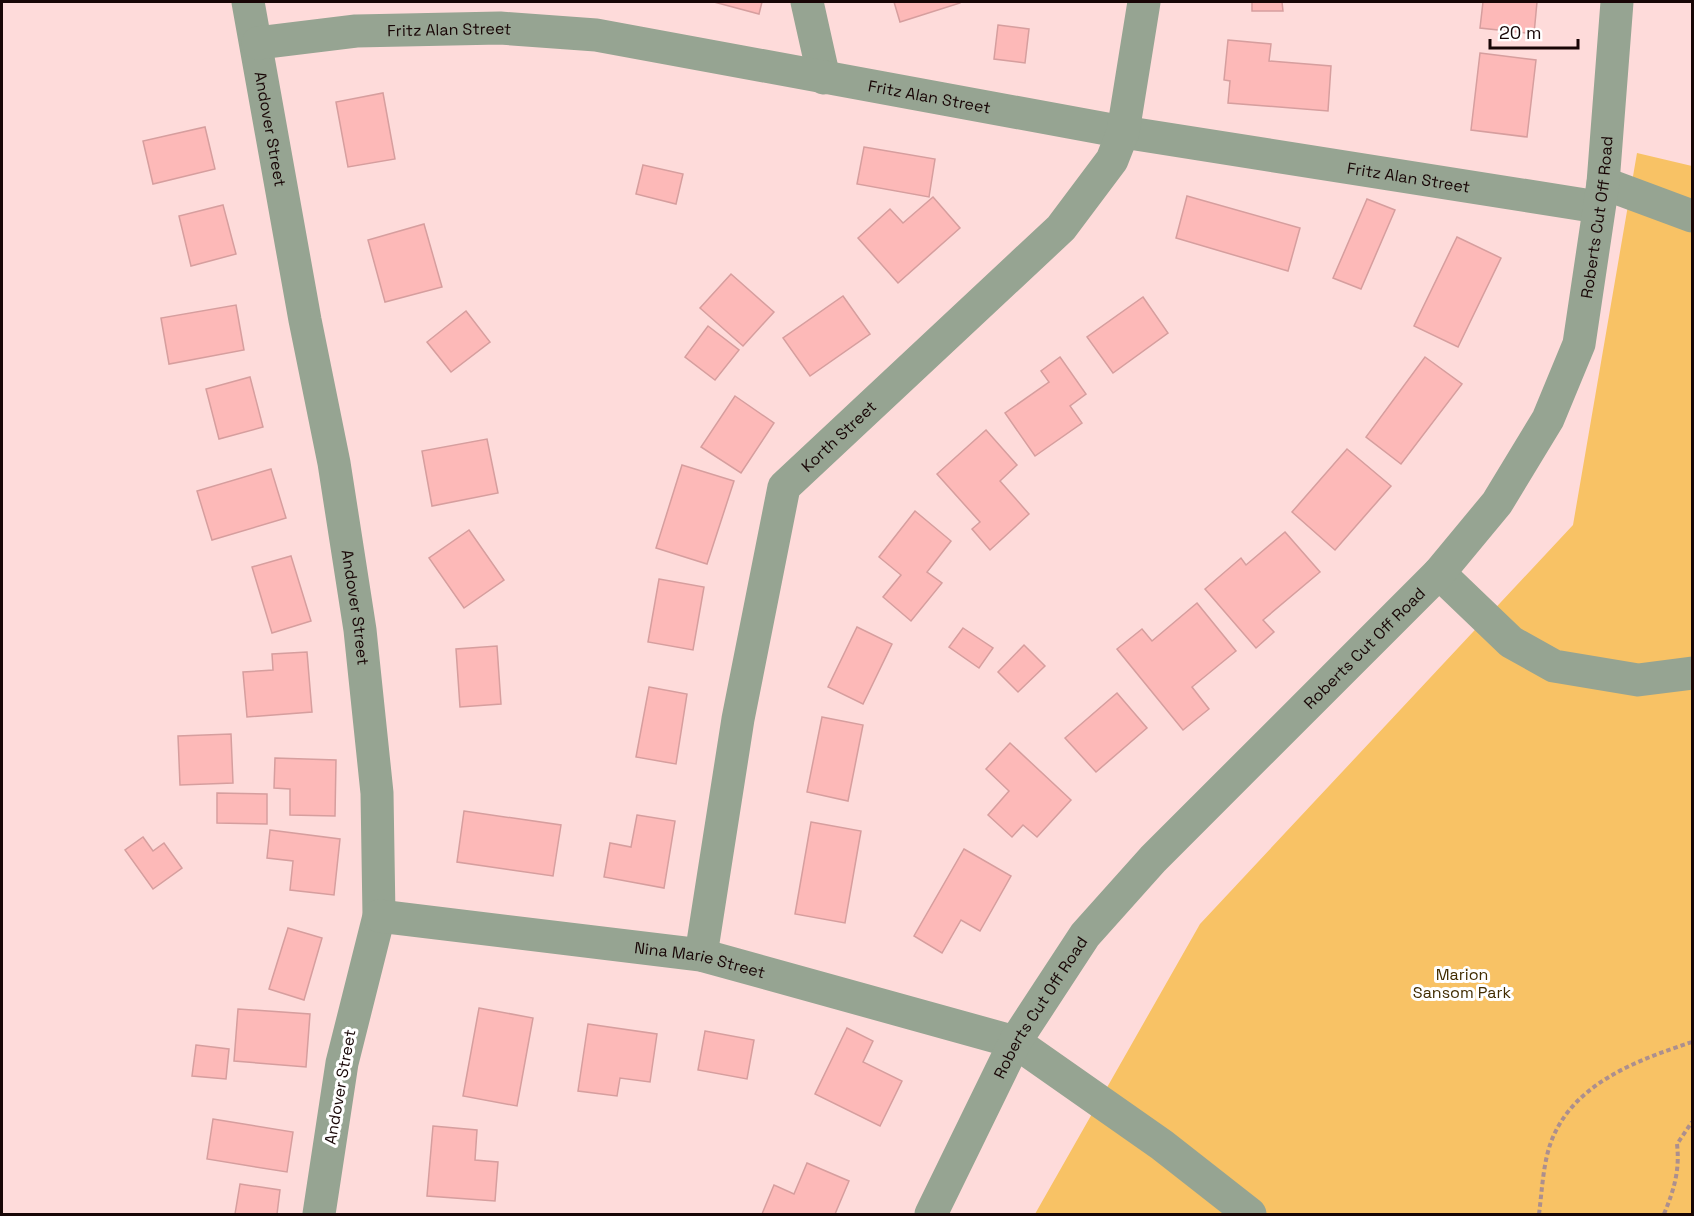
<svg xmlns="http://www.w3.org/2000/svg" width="1694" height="1216" font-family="'Space Grotesk',sans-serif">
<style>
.green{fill:#f8c265}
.building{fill:#fdb9b8;stroke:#d69e9e;stroke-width:1.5}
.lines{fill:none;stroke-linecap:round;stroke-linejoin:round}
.path{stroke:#ac8f8e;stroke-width:4;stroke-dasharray:4.5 3;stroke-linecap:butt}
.minor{stroke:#96a492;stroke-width:33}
.labels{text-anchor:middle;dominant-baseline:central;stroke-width:6;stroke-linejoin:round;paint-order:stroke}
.street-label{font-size:16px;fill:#180606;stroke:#fff}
.park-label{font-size:16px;fill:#412c00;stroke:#fff}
</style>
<rect width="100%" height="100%" fill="#fedbda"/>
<!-- green -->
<path class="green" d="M1637,153L1692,166V1214H1035L1200,924L1573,525Z"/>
<!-- building -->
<g class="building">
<path d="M714,2H762L759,14Z"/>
<path d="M894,2H960V3L900,22Z"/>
<path d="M1252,2H1282L1283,11H1252Z"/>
<path d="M1483,2H1537L1534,34L1480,28Z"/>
<path d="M998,25L1029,29L1025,63L994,59Z"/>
<path d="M1228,40L1271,44L1269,61L1331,66L1328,111L1228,103L1230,81L1224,80Z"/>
<path d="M1480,53L1536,60L1527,137L1471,130Z"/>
<path d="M383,93L395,159L348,167L336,102Z"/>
<path d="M205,127L215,169L153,184L143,141Z"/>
<path d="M864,147L935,159L929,197L857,184Z"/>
<path d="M643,165L683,174L676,204L636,194Z"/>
<path d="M1187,196L1300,228L1288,271L1176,238Z"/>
<path d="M933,197L960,228L898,283L858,238L890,209L903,223Z"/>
<path d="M1367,199L1395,210L1361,289L1333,278Z"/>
<path d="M223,205L236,254L191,266L179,216Z"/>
<path d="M424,224L442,287L385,302L368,240Z"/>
<path d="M1457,237L1501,258L1458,347L1414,326Z"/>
<path d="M731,274L774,312L743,346L700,308Z"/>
<path d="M843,296L870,334L810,376L783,338Z"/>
<path d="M1143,297L1168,333L1113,373L1087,337Z"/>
<path d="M236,305L244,350L169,364L161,318Z"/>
<path d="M466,311L490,342L451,372L427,342Z"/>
<path d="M708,326L739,350L715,380L685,357Z"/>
<path d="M1060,357L1086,394L1070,406L1082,423L1035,456L1005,413L1049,382L1041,371Z"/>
<path d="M1425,357L1462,384L1401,464L1366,437Z"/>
<path d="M250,377L263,427L219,439L206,389Z"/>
<path d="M735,396L774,423L741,473L701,447Z"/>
<path d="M986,430L1017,465L1000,481L1029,514L990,550L972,529L980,522L937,474Z"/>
<path d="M487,439L498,493L432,506L422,451Z"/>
<path d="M1347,449L1391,486L1335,550L1292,512Z"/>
<path d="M682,465L734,481L707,564L656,548Z"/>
<path d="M271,469L286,518L212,540L197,491Z"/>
<path d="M915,511L951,541L927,572L942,583L911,621L883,597L901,575L879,557Z"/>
<path d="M469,530L504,580L464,608L429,558Z"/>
<path d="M1285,532L1320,572L1263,620L1274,632L1256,648L1205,589L1241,558L1246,565Z"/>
<path d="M291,556L311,621L272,633L252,567Z"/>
<path d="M659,579L704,587L693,650L648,642Z"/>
<path d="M1197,603L1236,651L1192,687L1209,709L1183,730L1117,649L1142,629L1152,641Z"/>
<path d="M857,627L892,644L863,704L828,687Z"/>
<path d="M963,628L993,648L979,668L949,647Z"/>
<path d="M1024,645L1045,666L1018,692L998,672Z"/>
<path d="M497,646L501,704L460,707L456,649Z"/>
<path d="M307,652L312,712L247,717L243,672L273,670L272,654Z"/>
<path d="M649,687L687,694L676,764L636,757Z"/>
<path d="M1117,693L1147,728L1096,772L1065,738Z"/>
<path d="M822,717L863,725L848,801L807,792Z"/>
<path d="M231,734L233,783L180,785L178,736Z"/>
<path d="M1010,743L1071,800L1037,837L1023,825L1012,837L988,815L1009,791L986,769Z"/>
<path d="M275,758L336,760L335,816L290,815V789L274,788Z"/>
<path d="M217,793L267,794V824L217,823Z"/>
<path d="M464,811L561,825L553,876L457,862Z"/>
<path d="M637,815L675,821L664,888L604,877L610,843L631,847Z"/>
<path d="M811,822L861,831L845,923L795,914Z"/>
<path d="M270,830L340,839L334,895L290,890L293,861L267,858Z"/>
<path d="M143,837L153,851L164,843L182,868L153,889L125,850Z"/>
<path d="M964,849L1011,876L980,931L961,920L942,953L914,936Z"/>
<path d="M288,928L322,938L304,1000L269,989Z"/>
<path d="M479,1008L533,1018L517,1106L463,1096Z"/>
<path d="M238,1009L310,1014L306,1067L234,1061Z"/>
<path d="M588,1024L657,1034L650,1082L620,1078L617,1096L578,1091Z"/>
<path d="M847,1028L873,1041L863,1062L902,1081L880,1126L815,1094Z"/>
<path d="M705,1031L754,1040L747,1079L698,1070Z"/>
<path d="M196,1045L229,1049L226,1079L192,1076Z"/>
<path d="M213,1119L293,1132L287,1172L207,1159Z"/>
<path d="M433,1126L477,1130L475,1160L498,1162L495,1201L427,1196Z"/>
<path d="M807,1163L849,1181L835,1214H762L774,1185L794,1194Z"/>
<path d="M240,1184L280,1190L277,1214H235Z"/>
</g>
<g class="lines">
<!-- path -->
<g class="path">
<path d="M1539,1214C1542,1191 1543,1164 1551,1142C1573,1083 1638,1060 1692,1042"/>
<path d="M1664,1214C1674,1190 1680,1170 1677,1144L1692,1122"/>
</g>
<!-- minor -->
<g class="minor">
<path id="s1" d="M248,2L305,320L334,463L360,630L377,793L379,916L342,1063L319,1214"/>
<path d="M807,2L824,78"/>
<path id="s2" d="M258,43L356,31L500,28L596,35L1123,132L1598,207"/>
<path d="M1603,183L1692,216"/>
<path d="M1439,573L1511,642L1554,666L1638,680L1692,673"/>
<path id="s3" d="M379,916L701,955L1015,1042L1162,1145L1250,1214"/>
<path id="s4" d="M701,955L738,719L784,487L1061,228L1112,160L1123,132L1144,2"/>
<path id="s5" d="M931,1214L1015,1042L1085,935L1153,859L1439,573L1497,503L1548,419L1579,344L1603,183L1617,2"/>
</g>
</g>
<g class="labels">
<!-- street labels -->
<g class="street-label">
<text stroke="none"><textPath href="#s2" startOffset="192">Fritz Alan Street</textPath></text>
<text stroke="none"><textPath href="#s2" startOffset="678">Fritz Alan Street</textPath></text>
<text stroke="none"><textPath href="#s1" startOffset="129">Andover Street</textPath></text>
<text stroke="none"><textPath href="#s2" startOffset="1164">Fritz Alan Street</textPath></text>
<text stroke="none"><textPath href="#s5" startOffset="1224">Roberts Cut Off Road</textPath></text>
<text stroke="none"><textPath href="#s4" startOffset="550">Korth Street</textPath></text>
<text stroke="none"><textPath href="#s1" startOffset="615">Andover Street</textPath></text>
<text stroke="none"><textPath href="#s5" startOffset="720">Roberts Cut Off Road</textPath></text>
<text stroke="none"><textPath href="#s3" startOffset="324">Nina Marie Street</textPath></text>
<text stroke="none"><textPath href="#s5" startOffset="234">Roberts Cut Off Road</textPath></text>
<text transform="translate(340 1087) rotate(-80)">Andover Street</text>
</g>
<!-- park labels -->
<g class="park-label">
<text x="1462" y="974">Marion<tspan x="1462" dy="18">Sansom Park</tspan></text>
</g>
</g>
<!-- border -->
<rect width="1694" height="1216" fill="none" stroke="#180606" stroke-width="6"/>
<!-- scale -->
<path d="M1490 39v9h88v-9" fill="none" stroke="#180606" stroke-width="3"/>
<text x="1499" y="39" font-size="18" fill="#180606" stroke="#ffffff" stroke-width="4.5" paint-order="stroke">20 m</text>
</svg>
